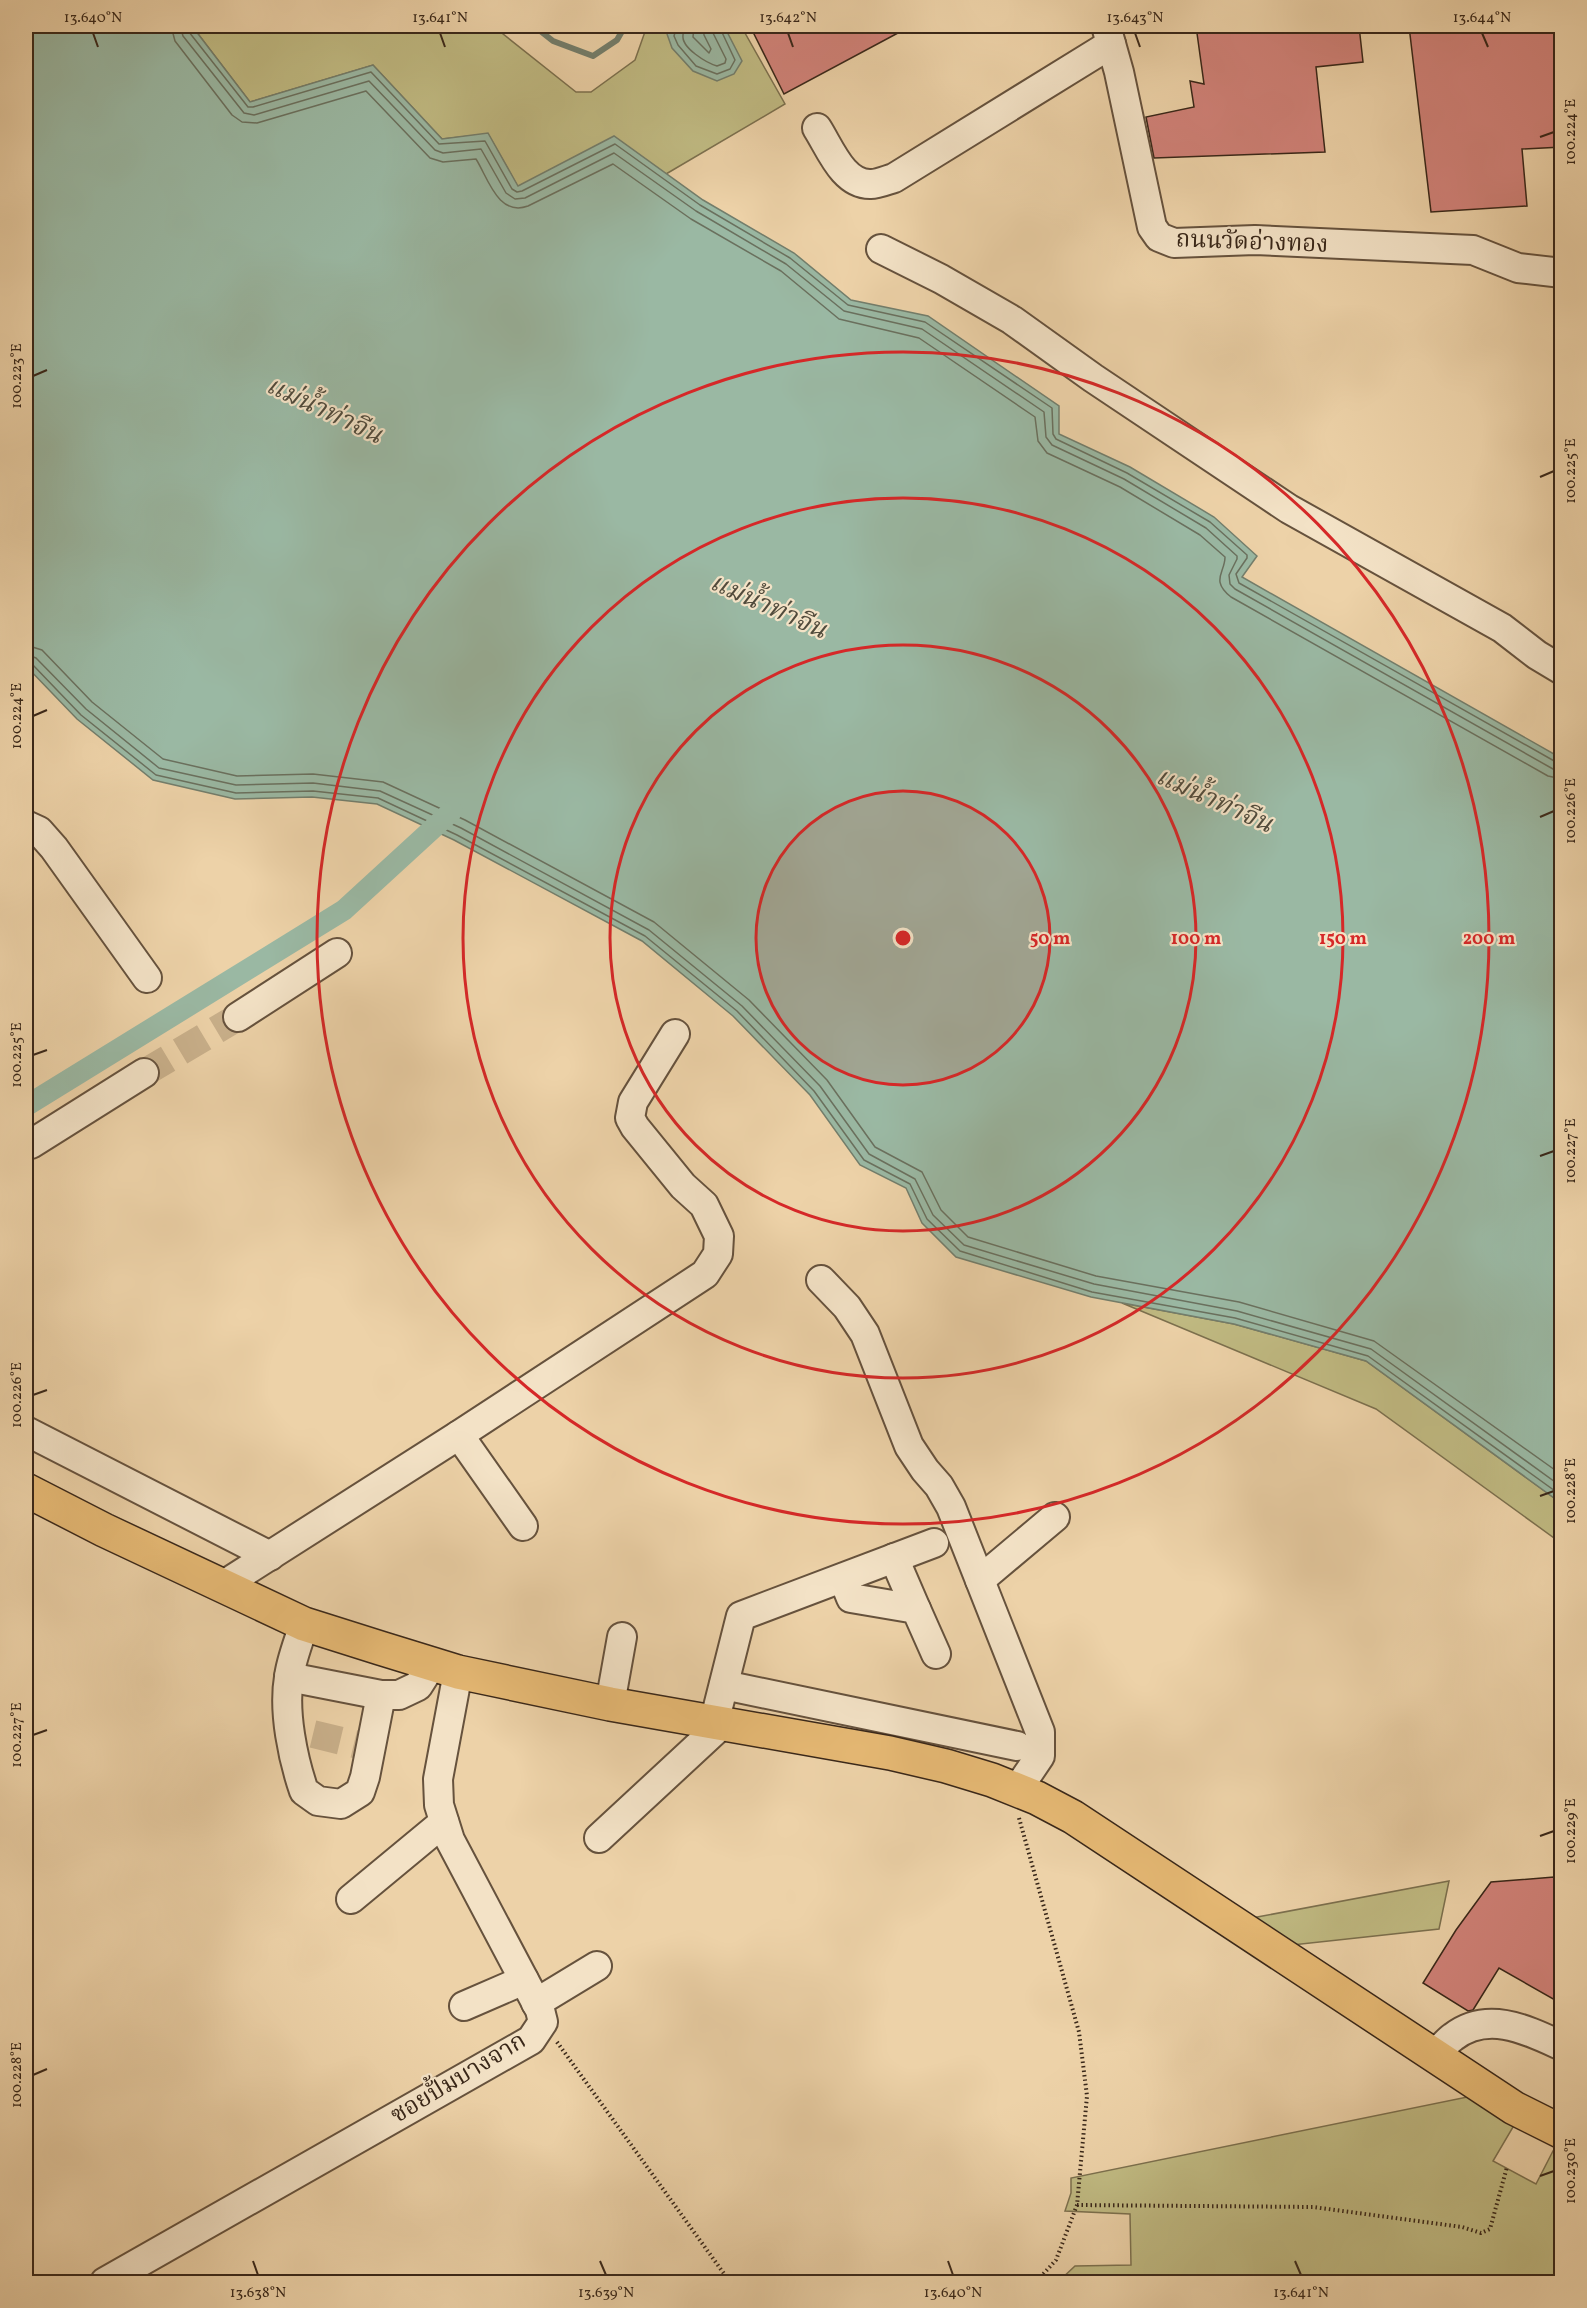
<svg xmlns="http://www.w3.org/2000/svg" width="1587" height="2308" font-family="Vollkorn,'Noto Serif Thai',serif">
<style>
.green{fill:#c0ba82;stroke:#7c704e;stroke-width:1.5}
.water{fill:#9ab8a3;stroke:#737e6c;stroke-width:1.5}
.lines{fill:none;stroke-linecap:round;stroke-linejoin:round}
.shore{stroke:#6a705e;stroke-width:1.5}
.stream{stroke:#737e6c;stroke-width:6}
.canal{stroke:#9ab8a3;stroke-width:21}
.building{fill:#d18279;stroke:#392719;stroke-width:1.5}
.minor-tunnel{stroke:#c9b08b;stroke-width:28;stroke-dasharray:28 14;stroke-linecap:butt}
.minor-casing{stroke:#66523d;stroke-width:32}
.major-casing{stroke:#392719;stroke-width:36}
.path{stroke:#392719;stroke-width:4;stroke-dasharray:1.5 3;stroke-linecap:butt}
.minor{stroke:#f3e2c6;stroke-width:28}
.major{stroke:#e6b974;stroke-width:33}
.ticks{fill:none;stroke:#392719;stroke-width:2}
.ring{fill:none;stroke:#d62828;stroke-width:3}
.labels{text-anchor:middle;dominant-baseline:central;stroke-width:4.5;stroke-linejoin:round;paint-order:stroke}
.street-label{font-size:24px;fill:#392719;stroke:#f3e2c6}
.water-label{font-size:26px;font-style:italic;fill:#514b3c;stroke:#f3e2c6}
.centre{fill:#d62828;stroke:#f3e2c6;stroke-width:3}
.ring-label{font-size:18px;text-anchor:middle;font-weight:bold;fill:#d62828;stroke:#f3e2c6;stroke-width:4.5;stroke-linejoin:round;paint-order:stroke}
.neatline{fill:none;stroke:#392719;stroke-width:2}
.ticks-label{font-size:15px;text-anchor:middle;fill:#392719}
</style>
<rect width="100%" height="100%" fill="#edd2a8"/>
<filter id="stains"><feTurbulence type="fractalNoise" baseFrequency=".00333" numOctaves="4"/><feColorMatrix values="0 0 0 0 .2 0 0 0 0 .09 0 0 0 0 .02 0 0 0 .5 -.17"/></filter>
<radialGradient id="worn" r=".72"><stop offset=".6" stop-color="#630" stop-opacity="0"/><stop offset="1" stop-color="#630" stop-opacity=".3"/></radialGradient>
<!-- green -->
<g class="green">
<path d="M192,26H493L576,92H591L635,60L647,26H741L785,104L666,174L614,137L518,187L488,134L442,139L373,65L250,102Z"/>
<path d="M1122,1303L1234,1324L1366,1361L1561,1503V1543L1376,1409Z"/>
<path d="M1449,1881L1439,1929L1292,1945L1252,1918Z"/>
<path d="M1477,2095L1516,2122L1493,2161L1536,2184L1553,2151L1561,2155V2282H1058L1075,2266L1131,2265L1130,2214L1065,2211L1071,2193V2178Z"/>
</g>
<!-- water -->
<g class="water">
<path d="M26,26H192L250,102L373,65L442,139L488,133L518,186L614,136L703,200L794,253L851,300L928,316L1059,406V434L1130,467L1214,517L1257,556L1242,577L1561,758V1503L1366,1361L1234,1324L1091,1297L956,1257L922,1223L906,1188L860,1165L810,1095L733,1016L642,941L454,840L377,804L312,797L235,799L153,780L77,719L26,666Z"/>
<path d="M673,26H724L742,61L734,74L717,81L693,71L672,48L667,34Z"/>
</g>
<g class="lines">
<!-- shore -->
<g class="shore">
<path d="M171,26L175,41L232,115L242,122L257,123L366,91L430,158L443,162L476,159C488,178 498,217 528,206L613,164L691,219L781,271L839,319L919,338L1035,417L1038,441L1047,453L1120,487L1200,535L1225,557C1225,573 1210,580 1231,597L1548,776L1562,779"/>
<path d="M180,26L183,36L244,113L254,115L369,81L435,150L443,153L481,149L506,193L515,199L525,198L614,153L696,211L786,264L844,311L922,329L1044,412L1046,437L1052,445L1124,479L1206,528L1237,556V559L1229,575L1230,584L1235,589L1553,769L1562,770"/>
<path d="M187,26L189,32L248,107H253L371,72L439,144L485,141L512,189L517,192L522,191L615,144L700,205L790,258L848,305L925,322L1052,408L1053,434L1056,439L1127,473L1210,522L1247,555V558L1236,574L1239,583L1556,762L1562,763"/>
<path d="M677,26L674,36L678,45L696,66L717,74L730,69L735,60L719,26"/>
<path d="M685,26C685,29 683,32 683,35C681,48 707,63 717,66L725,63L726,59L713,33L712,26"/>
<path d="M694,26L693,37L709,53L711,49L704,35L703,26"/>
<path d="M26,645L42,650L92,702L163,759L237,776L313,774L383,782L465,820L654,922L749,1000L827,1080L875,1147L922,1172L941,1210L968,1237L1096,1276L1239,1302L1374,1341L1562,1475"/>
<path d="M26,654L36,658L86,709L159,768L236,785L313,783L380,791L461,828L649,930L742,1006L820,1086L869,1154L915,1179L933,1215L964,1245L1094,1284L1237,1311L1371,1349L1562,1487"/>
<path d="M26,662L32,664L81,715L156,775L236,793L313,791L378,798L457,835L645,936L737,1011L814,1091L864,1160L910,1184L927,1219L960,1251L1092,1292L1235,1318L1368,1356L1562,1496"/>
</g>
<!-- stream -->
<path class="stream" d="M534,26L553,41L593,56L617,40L625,26"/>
<!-- canal -->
<path class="canal" d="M26,1106L344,910L452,811"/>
</g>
<!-- building -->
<g class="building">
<path d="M750,26H911L784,94Z"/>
<path d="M1196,26H1359L1363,62L1316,67L1325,152L1154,158L1146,117L1194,107L1190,81L1204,84Z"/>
<path d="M1409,26H1562V147L1522,149L1527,206L1431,212Z"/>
<path d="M1554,1877L1562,1882V2004L1499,1968L1473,2010L1468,2011L1423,1983L1456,1930L1491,1882Z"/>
</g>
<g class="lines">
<!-- minor-tunnel -->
<g class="minor-tunnel">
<path d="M144,1073L238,1017"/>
<path d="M313,1734L359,1745"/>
</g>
<!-- minor casing -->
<g class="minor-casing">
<g id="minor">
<path d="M1106,26L1119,72L1152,227L1159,237L1174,243L1255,240L1473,250L1518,268L1562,273"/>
<path d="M817,128C830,148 843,185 871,184C878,184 887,180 894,178L1111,44"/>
<path d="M881,249L941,279L1012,320L1093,378L1289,509L1502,628L1537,655L1562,670"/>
<path d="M26,825L39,831L54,848L147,978"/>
<path d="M238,1017L337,953"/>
<path d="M31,1144L144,1073"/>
<path d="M821,1280L847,1307L865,1334L909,1446L925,1470L939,1486L951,1507L1040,1732V1756L1017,1790"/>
<path d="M26,1431L270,1556"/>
<path d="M459,1435L523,1526"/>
<path d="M894,1558L916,1609"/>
<path d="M843,1578L851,1598L916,1609L936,1654"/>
<path d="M980,1580L1055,1517"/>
<path d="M222,1586L459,1435L705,1274L718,1254L719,1236L704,1205L683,1186L635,1127L630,1118L633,1102L675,1034"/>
<path d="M304,1624C299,1641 291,1660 289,1677C283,1712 293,1759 304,1791L318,1801L341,1804L360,1792L365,1777L381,1695"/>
<path d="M289,1677L381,1695H399L418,1686L432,1664"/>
<path d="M724,1685L1017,1746"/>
<path d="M610,1704L622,1637"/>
<path d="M714,1723L741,1616L934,1543"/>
<path d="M599,1838L722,1724"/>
<path d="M351,1899L444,1822"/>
<path d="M536,2003L597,1966"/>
<path d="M464,2006L524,1980"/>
<path d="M1433,2056C1440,2050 1446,2042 1453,2037C1488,2010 1527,2030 1562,2046"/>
<path d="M105,2282L531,2040L543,2022L540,2010L450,1840L439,1805L438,1779L458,1672"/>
</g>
</g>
<!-- major casing -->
<g class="major-casing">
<path id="major" d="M26,1490L104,1530L304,1624L380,1648L458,1672L610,1704L890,1753L946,1766L992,1780L1037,1798L1073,1817L1514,2108L1562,2132"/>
</g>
<!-- path -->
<g class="path">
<path d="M1019,1818L1079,2032L1087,2096L1077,2205L1056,2260L1036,2282"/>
<path d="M557,2042L730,2282"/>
<path d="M1077,2205L1313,2207L1462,2227L1481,2233L1490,2229L1507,2167"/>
</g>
<!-- minor -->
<use href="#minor" class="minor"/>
<!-- major -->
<use href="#major" class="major"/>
</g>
<!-- ticks -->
<path class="ticks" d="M93,33L98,47M440,33L445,47M788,33L793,47M1135,33L1140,47M1482,33L1488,47M1540,137L1554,132M33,376L47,370M1540,477L1554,471M33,716L47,710M1540,817L1554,811M33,1055L47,1050M1540,1156L1554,1151M33,1395L47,1390M1540,1496L1554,1491M33,1735L47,1730M1540,1836L1554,1831M33,2075L47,2069M1540,2176L1554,2171M253,2261L258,2275M600,2261L606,2275M948,2261L953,2275M1295,2261L1301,2275"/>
<!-- distance rings -->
<circle cx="903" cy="938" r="147" fill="#d62828" fill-opacity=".12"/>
<g class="ring">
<circle cx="903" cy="938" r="147"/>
<circle cx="903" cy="938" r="293"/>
<circle cx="903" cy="938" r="440"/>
<circle cx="903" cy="938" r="586"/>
</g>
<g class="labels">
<!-- street labels -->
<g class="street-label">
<text transform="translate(1252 243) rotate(2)">ถนนวัดอ่างทอง</text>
<text transform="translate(459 2079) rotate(-31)">ซอยปั้มบางจาก</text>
</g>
<!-- water labels -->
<g class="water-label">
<text transform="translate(324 411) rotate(25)">แม่น้ำท่าจีน</text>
<text transform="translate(768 607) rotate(24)">แม่น้ำท่าจีน</text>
<text transform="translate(1214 801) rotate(24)">แม่น้ำท่าจีน</text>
</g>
</g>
<circle cx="903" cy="938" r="9" class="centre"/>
<g class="ring-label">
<text x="1050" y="944">50 m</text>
<text x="1196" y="944">100 m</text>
<text x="1343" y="944">150 m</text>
<text x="1489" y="944">200 m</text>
</g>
<!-- margin -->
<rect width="1587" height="2308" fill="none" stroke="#edd2a8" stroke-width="66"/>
<rect x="33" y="33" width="1521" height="2242" class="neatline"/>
<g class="ticks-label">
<text x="93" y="22">13.640°N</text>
<text x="440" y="22">13.641°N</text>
<text x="788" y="22">13.642°N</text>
<text x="1135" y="22">13.643°N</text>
<text x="1482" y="22">13.644°N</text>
<text transform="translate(1570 132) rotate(-90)" y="5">100.224°E</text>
<text transform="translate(16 376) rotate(-90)" y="5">100.223°E</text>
<text transform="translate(1570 471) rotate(-90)" y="5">100.225°E</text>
<text transform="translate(16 716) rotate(-90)" y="5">100.224°E</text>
<text transform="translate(1570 811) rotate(-90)" y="5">100.226°E</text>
<text transform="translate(16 1055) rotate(-90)" y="5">100.225°E</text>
<text transform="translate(1570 1151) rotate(-90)" y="5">100.227°E</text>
<text transform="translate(16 1395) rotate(-90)" y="5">100.226°E</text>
<text transform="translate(1570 1491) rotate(-90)" y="5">100.228°E</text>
<text transform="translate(16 1735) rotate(-90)" y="5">100.227°E</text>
<text transform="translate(1570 1831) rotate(-90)" y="5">100.229°E</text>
<text transform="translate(16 2075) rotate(-90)" y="5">100.228°E</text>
<text transform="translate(1570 2171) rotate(-90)" y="5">100.230°E</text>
<text x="258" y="2297">13.638°N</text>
<text x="606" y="2297">13.639°N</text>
<text x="953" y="2297">13.640°N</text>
<text x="1301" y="2297">13.641°N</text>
</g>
<rect width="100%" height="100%" filter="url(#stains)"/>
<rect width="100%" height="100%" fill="url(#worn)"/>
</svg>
